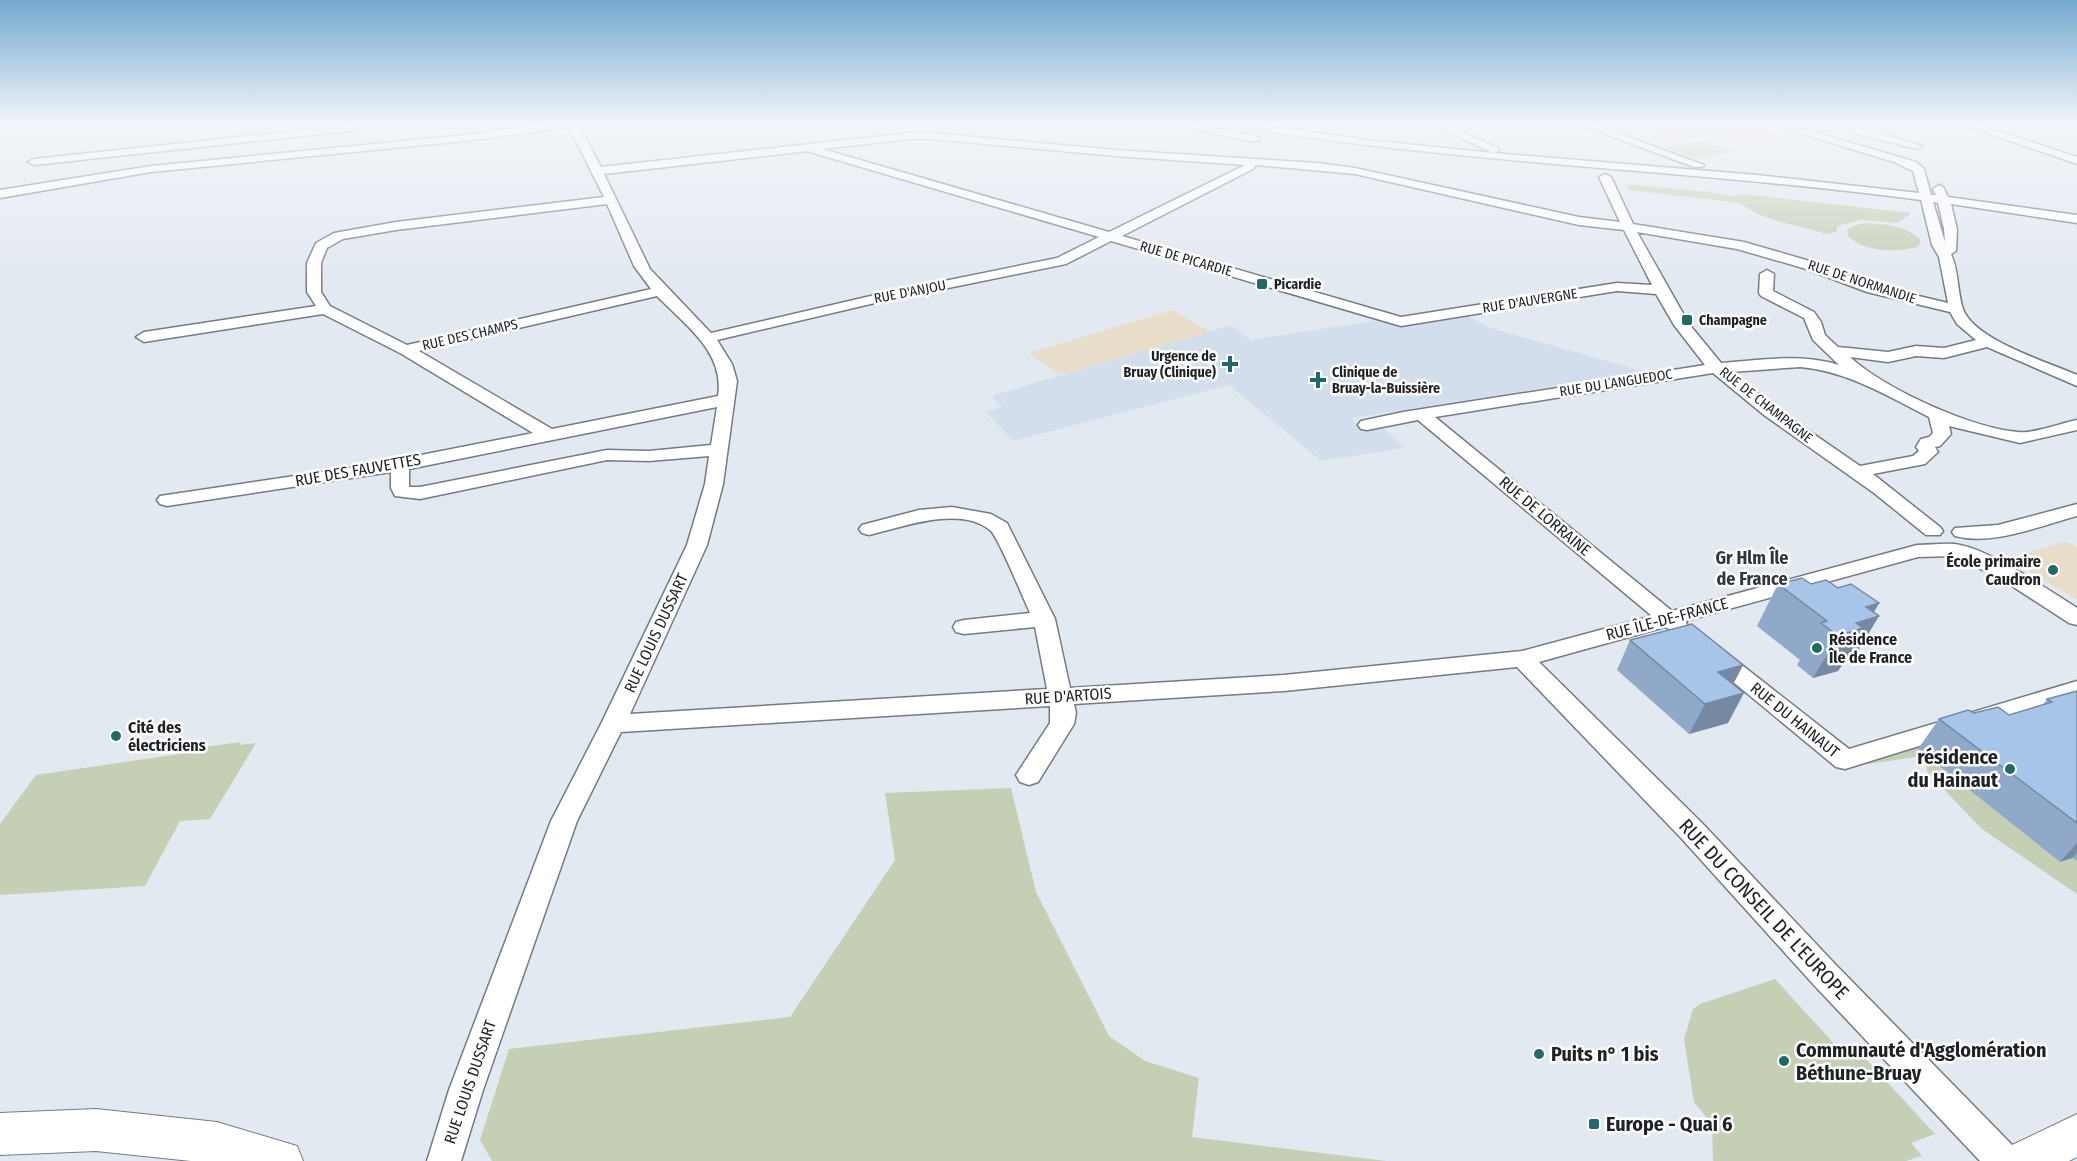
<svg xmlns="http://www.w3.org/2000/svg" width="2077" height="1161" font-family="'Fira Sans Condensed',sans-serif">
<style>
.built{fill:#d3deec}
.education{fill:#e8ddc9}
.green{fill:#c4cfb3}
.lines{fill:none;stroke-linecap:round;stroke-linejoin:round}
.minor-casing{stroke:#757b82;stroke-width:3}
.major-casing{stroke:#757b82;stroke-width:2}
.minor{fill:#fff;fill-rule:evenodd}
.major{fill:#fff;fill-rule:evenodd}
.wall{fill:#90a9c8}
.shaded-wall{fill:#7589a3}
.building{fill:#a7c4e9;stroke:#7589a3;stroke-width:1.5}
.poi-dot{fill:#1e6b6a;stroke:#fff;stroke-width:2}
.labels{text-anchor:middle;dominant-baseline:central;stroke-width:5;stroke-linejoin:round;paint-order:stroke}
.far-street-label{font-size:14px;fill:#1f2124;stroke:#fff}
.far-poi-label{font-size:14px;font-weight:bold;fill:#1f2124;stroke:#fff;text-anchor:start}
.street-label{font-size:16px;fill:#1f2124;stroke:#fff}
.poi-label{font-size:16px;font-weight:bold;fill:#1f2124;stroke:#fff;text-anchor:start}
.neighbourhood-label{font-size:18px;font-weight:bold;fill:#31363c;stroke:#fff}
.near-poi-label{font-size:20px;font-weight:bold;fill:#1f2124;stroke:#fff;text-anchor:start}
.near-street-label{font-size:20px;fill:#1f2124;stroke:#fff}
</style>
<rect width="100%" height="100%" fill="#e3e9f1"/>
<!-- built -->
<path class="built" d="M1455,308L1487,327L1646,372L1351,418L1365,431L1383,428L1404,448L1321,461L1229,385L1013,441L986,412L1002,407L992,397L994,395L1231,325L1250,340Z"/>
<!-- education -->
<g class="education">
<path d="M1626,124H1751L1795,138L1750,146L1714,135L1676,142Z"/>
<path d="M1173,310L1210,332L1059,375L1029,353Z"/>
<path d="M2066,541L2077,547V600L2030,572L2029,568L2037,565L2030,560L2036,558L2027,553Z"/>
</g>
<!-- green -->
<g class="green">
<path d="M1704,141L1735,151L1695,158L1665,148Z"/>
<path d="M1625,184L1710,192L1736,197L1735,195L1742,194L1911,213L1898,223L1861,220L1838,226L1836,232L1826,234C1797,224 1763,222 1740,203L1629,190Z"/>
<path d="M1865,223C1884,224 1908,225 1921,241L1918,247C1895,252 1866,253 1848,236L1847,230L1853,226Z"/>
<path d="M241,742L240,745L256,743L210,819L180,821L145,886L0,895V824L36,775L193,752L196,748Z"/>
<path d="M1915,746L2060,862L2072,858L2077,861V894L1982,829L1928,773L1923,756L1861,765Z"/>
<path d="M1011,788L1036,892L1109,1036L1145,1061L1199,1078L1192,1137L1386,1161H492L480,1140L509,1049L790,1017L895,860L885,793Z"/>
<path d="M1775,979L1838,1048L1852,1044L1935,1134L1911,1143L1922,1156L1906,1161H1713L1712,1124L1694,1102L1684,1039L1693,1009L1700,1004Z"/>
</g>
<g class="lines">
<!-- minor casing -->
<g class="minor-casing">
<g id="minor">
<path d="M544,124H578L601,167L920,132L1115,150L1317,163L1355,168L1579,217L1620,222L1599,177L1605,174L1611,177L1633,224L1744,242L1813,262L1877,286L1948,303L1939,257L1932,245L1921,200C1694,170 1464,164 1238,127L1233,124H1258L1367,140L1493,153L1430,124H1444L1498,148L1499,150L1494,153L1757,175L1919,193L1913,171L1894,162L1770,124H1787L1916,162L1924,169L1931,195H1936L1933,189L1939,185L1943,187L1948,197L2077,215V223L1951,204L1957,229L1956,251L1951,254C1959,271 1957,291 1963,309C1974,340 2048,362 2077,375V386L1987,347L1944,358L1916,356L1888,362L1850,357C1885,389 1971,428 2018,432C2033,434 2061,423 2077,420V430L2020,443L1949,426L1951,434L1940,446L1935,447L1938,452L1925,464L1873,474L1940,527L1943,531L1940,535H1926L1874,493L1764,415L1713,373L1435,417L1672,611L1917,545C1929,545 1942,543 1954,544C1987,547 2048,590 2077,608V625L2069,623L2001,579L1954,556L1918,557L1685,621L1688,626L1685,631L1677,633L1665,627L1539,662L1702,823L1835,964L2016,1149L2021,1161H1980L1813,984L1682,839L1517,667L1284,691L1074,704L1076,713L1074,724L1038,782L1029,785L1020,782L1016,775L1050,723V706L621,732L577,821L483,1090L461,1161H427L449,1090L551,821L601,724L687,545L705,484L709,456L649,461L607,460L420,499L395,496L391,488V472L167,506L160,504L157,500L160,496L375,464L533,433L400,353L323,314L144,342L136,337L144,332L316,306L307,292V263L316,243L334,233L396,222L604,197L569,127L465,141L151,172L0,198V190L151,166L465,135ZM920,138L1115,156L1245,165L1109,232L822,149ZM809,151L810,152L1099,237L1057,258L875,295L711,333L650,269L604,174ZM1256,165L1355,174L1579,225L1624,230L1652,285L1617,283L1401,317L1122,236L1253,169ZM1933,202L1938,203L1944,229L1945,242ZM607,204L634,266L651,289L407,345L330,306L321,292V263L327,248L343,239L396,230ZM1637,232L1737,249L1803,268L1867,292L1950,312L1957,324L1976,340L1944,348L1916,346L1888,352L1838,347L1825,335L1821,322L1814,312L1773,291L1774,274L1767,270L1760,274L1759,293L1761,296L1804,318L1813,340L1839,365C1801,353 1761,360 1721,363L1689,324ZM1111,241L1401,326L1617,291L1656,294L1674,325L1705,365L1403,412L1361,421L1358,425L1361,429L1367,430L1418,420L1652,616L1522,651L1284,675L1070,688L1055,619L1007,523L991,514L952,507L919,510L862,525L859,529L862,533L869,535C902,527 960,505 990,530C998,536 1024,600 1030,613L964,620L956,622L953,627L956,632L964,634L1035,627L1047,689L630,714L707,545L723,484L737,381L732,364L717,340L875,303L1066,264ZM657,296C685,325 725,352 718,396L552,429L419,351ZM1800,367C1847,371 1888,396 1929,417L1933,433L1929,437L1921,439L1916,447L1919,451L1913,456L1860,466L1776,408L1731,372ZM717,407L711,445L649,451L607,450L420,487H409V469Z"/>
<path d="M1168,124H1191L1255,136L1260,139L1255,142Z"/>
<path d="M1578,124H1593L1704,165L1702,167H1694Z"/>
<path d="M1850,124H1866L1860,127L1922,146L1917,149L1854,133L1849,126Z"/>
<path d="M1961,124H1977L2077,157V164Z"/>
<path d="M353,125L358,128L357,130L34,165L28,162L34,159Z"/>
<path d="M2077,504V516C2039,526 1994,546 1955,536L1952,532L1955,528L1998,525Z"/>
<path d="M1716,648L1724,651L1849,749L2077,681V697L1845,769L1836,767L1708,661L1705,656L1708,651Z"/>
</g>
</g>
<!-- major casing -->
<g class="major-casing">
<g id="major">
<path d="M96,1109L217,1122L297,1146L303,1161H191L96,1151L0,1155V1113Z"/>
<path d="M2077,1114V1157L2069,1161H2004L2010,1146Z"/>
</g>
</g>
<!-- minor -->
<use href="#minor" class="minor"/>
<!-- major -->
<use href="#major" class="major"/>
</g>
<!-- wall -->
<g class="wall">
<path d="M1778,584H1811L1838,588L1879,603L1874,612L1854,658L1844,662L1838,671L1813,678L1797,665L1800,660L1757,626Z"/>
<path d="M1630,640L1743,665L1733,684L1728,723L1689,734L1617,670Z"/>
<path d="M2077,691V861L2072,858L2060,862L1918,749L1939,719L1974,713L2009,715L2043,705L2047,699Z"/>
</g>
<!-- shaded-wall -->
<g class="shaded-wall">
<path d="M1879,603L1870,619L1879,616L1854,658L1844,662L1838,671L1813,678L1838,636L1866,607Z"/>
<path d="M1743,665L1728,694L1718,672Z"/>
<path d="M1744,693L1728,723L1689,734L1705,704Z"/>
<path d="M2077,843V853L2072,858L2060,862Z"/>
</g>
<!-- building -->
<g class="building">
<path d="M1802,578L1811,584L1826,580L1838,588L1851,584L1879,603L1866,607L1879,616L1856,623L1863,628L1838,636L1821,623L1827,621L1778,584Z"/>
<path d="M1692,624L1743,665L1718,672L1744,693L1705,704L1630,640Z"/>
<path d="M2077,691V823L1939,719L1968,710L1974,713L1998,707L2009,715L2052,702L2047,699Z"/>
</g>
<!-- sky -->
<linearGradient id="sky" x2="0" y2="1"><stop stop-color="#73a9cf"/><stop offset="0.43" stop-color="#f2f5f9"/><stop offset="1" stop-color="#f2f5f9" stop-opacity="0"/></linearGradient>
<rect width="2077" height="287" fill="url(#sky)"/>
<!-- markers -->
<g class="poi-dot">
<rect x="1256" y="278" width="12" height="12" rx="3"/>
<rect x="1681" y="314" width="12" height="12" rx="3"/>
<path d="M1227 355h6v6h6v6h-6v6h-6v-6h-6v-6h6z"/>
<path d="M1315 371h6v6h6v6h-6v6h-6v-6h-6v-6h6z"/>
<circle cx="2053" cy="570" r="6"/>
<circle cx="1817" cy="648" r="6"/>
<circle cx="116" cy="736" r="6"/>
<circle cx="2010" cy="769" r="6"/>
<circle cx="1539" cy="1054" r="6"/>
<circle cx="1784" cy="1061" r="6"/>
<rect x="1588" y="1118" width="12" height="12" rx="3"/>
</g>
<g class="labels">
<!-- far-street labels -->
<g class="far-street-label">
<text transform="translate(1186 259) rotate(16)">RUE DE PICARDIE</text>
<text transform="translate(1862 282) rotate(18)">RUE DE NORMANDIE</text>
<text transform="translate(910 292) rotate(-11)">RUE D'ANJOU</text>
<text transform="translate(1530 301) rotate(-9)">RUE D'AUVERGNE</text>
<text transform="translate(470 335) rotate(-13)">RUE DES CHAMPS</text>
<text transform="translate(1616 383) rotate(-9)">RUE DU LANGUEDOC</text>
<text transform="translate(1766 405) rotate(38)">RUE DE CHAMPAGNE</text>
</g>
<!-- far-poi labels -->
<g class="far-poi-label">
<text x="1274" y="284">Picardie</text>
<text x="1699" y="320">Champagne</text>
<text x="1216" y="356" text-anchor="end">Urgence de<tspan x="1216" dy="16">Bruay (Clinique)</tspan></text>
<text x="1332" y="372">Clinique de<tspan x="1332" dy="16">Bruay-la-Buissière</tspan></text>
</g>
<!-- street labels -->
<g class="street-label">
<text transform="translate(358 470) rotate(-10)">RUE DES FAUVETTES</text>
<text transform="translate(1545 516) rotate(40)">RUE DE LORRAINE</text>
<text transform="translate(1667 619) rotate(-15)">RUE ÎLE-DE-FRANCE</text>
<text transform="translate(656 633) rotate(-65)">RUE LOUIS DUSSART</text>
<text transform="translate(1068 696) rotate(-4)">RUE D'ARTOIS</text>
<text transform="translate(1795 720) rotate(39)">RUE DU HAINAUT</text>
<text transform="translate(470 1082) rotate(-71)">RUE LOUIS DUSSART</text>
</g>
<!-- poi labels -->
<g class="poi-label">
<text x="2041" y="561" text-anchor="end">École primaire<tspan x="2041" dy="18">Caudron</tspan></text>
<text x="1829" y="639">Résidence<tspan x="1829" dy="18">Île de France</tspan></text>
<text x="128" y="727">Cité des<tspan x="128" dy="18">électriciens</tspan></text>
</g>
<!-- neighbourhood labels -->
<g class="neighbourhood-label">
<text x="1752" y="558">Gr Hlm Île<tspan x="1752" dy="21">de France</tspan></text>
</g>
<!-- near-poi labels -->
<g class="near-poi-label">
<text x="1998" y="757" text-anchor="end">résidence<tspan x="1998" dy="23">du Hainaut</tspan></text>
<text x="1796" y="1050">Communauté d'Agglomération<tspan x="1796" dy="23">Béthune-Bruay</tspan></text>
<text x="1551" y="1054">Puits n° 1 bis</text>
<text x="1606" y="1124">Europe - Quai 6</text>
</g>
<!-- near-street labels -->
<g class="near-street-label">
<text transform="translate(1764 909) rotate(47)">RUE DU CONSEIL DE L'EUROPE</text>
</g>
</g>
</svg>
